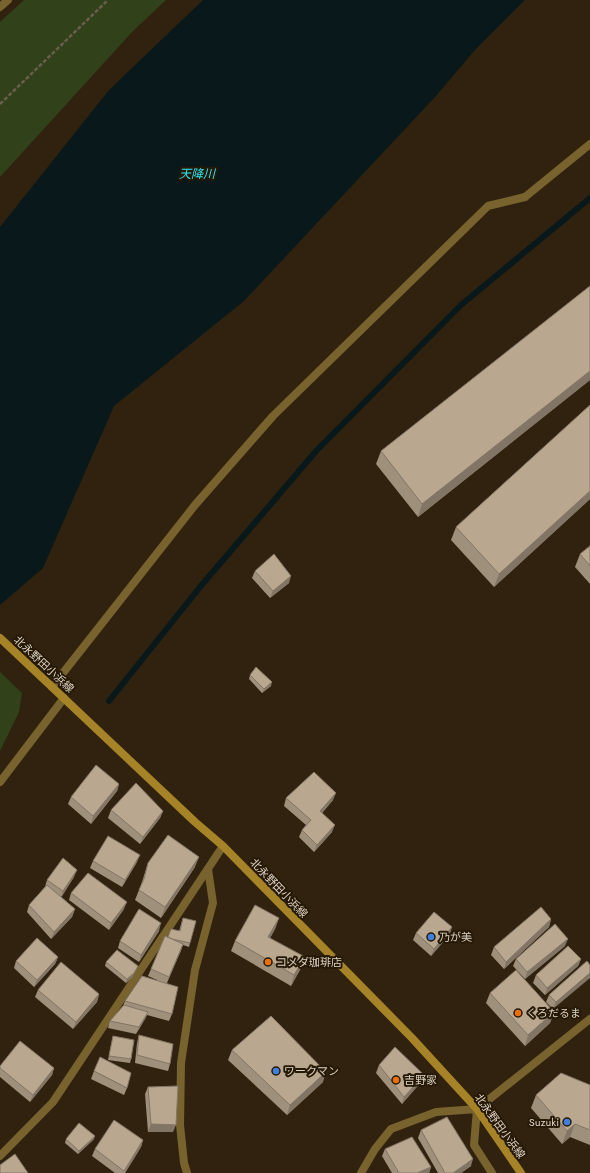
<svg xmlns="http://www.w3.org/2000/svg" width="590" height="1173" font-family="Jost,'Noto Sans JP',sans-serif">
<style>
.green{fill:#31421a}
.water{fill:#09191b}
.lines{fill:none;stroke-linecap:round;stroke-linejoin:round}
.stream{stroke:#09191b;stroke-width:6}
.path{stroke:#6b5e4d;stroke-width:2.5;stroke-dasharray:4 2;stroke-linecap:butt}
.minor{stroke:#78622e;stroke-width:8}
.tertiary{stroke:#78622e;stroke-width:8}
.secondary{stroke:#a78328;stroke-width:8}
.wall{fill:#9f907c}
.shaded-wall{fill:#827565}
.building{fill:#b9a790;stroke:#827565}
.shop-dot{fill:#3f7fe0;stroke:#261905;stroke-width:1.5}
.food-dot{fill:#e8710a;stroke:#261905;stroke-width:1.5}
.labels{text-anchor:middle;dominant-baseline:central;stroke-width:4;stroke-linejoin:round;paint-order:stroke}
.street-label{font-size:11px;fill:#dbd1c5;stroke:#261905}
.poi-label{font-size:11px;fill:#dbd1c5;stroke:#261905;text-anchor:start}
.water-label{font-size:12px;font-style:italic;fill:#28e4f2;stroke:#261905}
</style>
<rect width="100%" height="100%" fill="#30220e"/>
<!-- green -->
<g class="green">
<path d="M24,0H166L132,32L0,177V22Z"/>
<path d="M0,672L22,693L19,712L0,751Z"/>
</g>
<!-- water -->
<path class="water" d="M203,0H525L474,51L435,97L244,301L114,406L43,568L0,605V227L109,90Z"/>
<g class="lines">
<!-- stream -->
<path class="stream" d="M109,701L200,587L317,450L461,305L590,198"/>
<!-- path -->
<path class="path" d="M0,104L108,0"/>
<!-- minor -->
<g class="minor">
<path d="M52,687L195,505L273,416L488,206L525,197"/>
<path d="M0,1156L53,1102L223,846"/>
<path d="M187,1173L184,1163L180,1125L181,1063L195,970L213,903L208,869"/>
<path d="M361,1173L375,1149L391,1129L436,1112L477,1109L474,1145L492,1173"/>
</g>
<!-- tertiary -->
<g class="tertiary">
<path d="M0,7L8,0"/>
<path d="M525,197L590,144"/>
<path d="M0,782L64,698"/>
<path d="M477,1109L590,1019"/>
</g>
<!-- secondary -->
<path class="secondary" d="M0,638L195,822L223,846L412,1038L477,1109L521,1173"/>
</g>
<!-- wall -->
<g class="wall">
<path d="M590,286V380L418,517L376,464L381,451Z"/>
<path d="M590,405V499L494,587L451,540L456,527Z"/>
<path d="M590,546V584L575,567L580,554Z"/>
<path d="M255,571L289,583L270,598L252,578Z"/>
<path d="M250,675L271,686L262,693L249,679Z"/>
<path d="M119,784L117,791L91,824L68,804L71,797Z"/>
<path d="M286,798L333,800L322,813L332,832L314,852L299,837L302,830L306,825L284,806Z"/>
<path d="M111,810L163,811L160,818L140,844L108,818Z"/>
<path d="M93,861L137,862L122,887L90,868Z"/>
<path d="M148,863L195,867L161,918L135,900L141,885Z"/>
<path d="M74,877L61,897L75,909L72,917L51,939L27,912L29,905L45,887L47,880Z"/>
<path d="M71,893L124,909L109,930L69,900Z"/>
<path d="M183,918L190,943L189,947L183,945L167,983L172,1014L169,1021L147,1015L145,1019L136,1034L108,1028L110,1021L123,1006L125,1001L157,980L148,976L151,969L168,937L179,931Z"/>
<path d="M279,918L275,929L270,938L301,968L291,986L231,951L235,941Z"/>
<path d="M551,919L549,927L504,969L491,955L494,947Z"/>
<path d="M159,931L139,962L118,948L120,941Z"/>
<path d="M416,933L450,934L431,956L413,940Z"/>
<path d="M565,946L525,979L513,966L516,959Z"/>
<path d="M58,957L55,964L34,987L14,968L16,961Z"/>
<path d="M581,959L578,966L545,995L533,983L536,975Z"/>
<path d="M587,961L553,1009L546,1002L549,995Z"/>
<path d="M106,962L138,966L136,970L132,977L126,983L105,966Z"/>
<path d="M38,990L99,994L97,1002L73,1029L35,997Z"/>
<path d="M490,993L554,1012L550,1023L525,1046L486,1003Z"/>
<path d="M139,1035L170,1064L168,1071L135,1063L137,1043Z"/>
<path d="M113,1036L131,1059L130,1063L108,1060Z"/>
<path d="M232,1050L323,1082L287,1115L228,1060Z"/>
<path d="M379,1065L421,1082L402,1104L376,1073Z"/>
<path d="M0,1066L54,1068L52,1075L30,1102L0,1077Z"/>
<path d="M94,1071L127,1088L124,1095L91,1079Z"/>
<path d="M590,1085V1145L570,1137L562,1144L531,1108L536,1095Z"/>
<path d="M148,1087L173,1132H148L145,1094Z"/>
<path d="M421,1130L471,1166L461,1173H438L418,1138Z"/>
<path d="M66,1139H94L78,1154L65,1143Z"/>
<path d="M143,1140L141,1147L125,1173H115L92,1156L95,1149Z"/>
<path d="M385,1149L431,1167L429,1173H392L382,1156Z"/>
</g>
<!-- shaded-wall -->
<g class="shaded-wall">
<path d="M590,371V380L418,517L422,504Z"/>
<path d="M590,491V499L494,587L499,574Z"/>
<path d="M291,576L289,583L270,598L273,591Z"/>
<path d="M272,682L271,686L262,693L264,689Z"/>
<path d="M119,784L117,791L91,824L93,816Z"/>
<path d="M336,793L333,800L318,818L320,811Z"/>
<path d="M163,811L160,818L140,844L143,837Z"/>
<path d="M335,825L332,832L314,852L317,845Z"/>
<path d="M140,855L137,862L122,887L125,880Z"/>
<path d="M199,857L195,867L161,918L165,907Z"/>
<path d="M77,870L74,877L61,898L63,891Z"/>
<path d="M127,902L124,909L109,930L111,923Z"/>
<path d="M75,909L72,917L51,939L54,932Z"/>
<path d="M279,918L275,929L265,947L268,937Z"/>
<path d="M551,919L549,927L504,969L506,962Z"/>
<path d="M161,923L159,931L139,962L141,955Z"/>
<path d="M452,927L450,934L431,956L434,949Z"/>
<path d="M568,939L565,946L525,979L527,972Z"/>
<path d="M183,944L181,951L166,984L169,977Z"/>
<path d="M58,957L55,964L34,987L37,980Z"/>
<path d="M305,957L301,968L291,986L294,975Z"/>
<path d="M581,959L578,966L545,995L547,988Z"/>
<path d="M138,966L136,970L132,977L126,983L127,979Z"/>
<path d="M590,973V978L553,1009L556,1002Z"/>
<path d="M99,994L97,1002L73,1029L76,1022Z"/>
<path d="M148,1012L145,1019L136,1034L139,1027Z"/>
<path d="M554,1012L550,1023L525,1046L528,1035Z"/>
<path d="M54,1068L52,1075L30,1102L33,1095Z"/>
<path d="M326,1072L323,1082L287,1115L290,1105Z"/>
<path d="M424,1075L421,1082L402,1104L404,1097Z"/>
<path d="M151,1124L176,1125L173,1132H148Z"/>
<path d="M575,1124L570,1137L562,1144L567,1131Z"/>
<path d="M95,1136L94,1139L78,1154L79,1151Z"/>
<path d="M143,1140L141,1147L125,1173H124Z"/>
<path d="M473,1159L471,1166L461,1173H453Z"/>
<path d="M431,1167L429,1173H417Z"/>
</g>
<!-- building -->
<g class="building">
<path d="M590,286V371L422,504L381,451Z"/>
<path d="M590,405V491L499,574L456,527Z"/>
<path d="M590,546V566L580,554Z"/>
<path d="M274,554L291,576L273,591L255,571Z"/>
<path d="M256,667L272,682L264,689L250,675Z"/>
<path d="M96,765L119,784L93,816L71,797Z"/>
<path d="M314,772L336,793L320,811L335,825L317,845L302,830L311,820L286,798Z"/>
<path d="M136,783L163,811L143,837L111,810Z"/>
<path d="M168,835L199,857L165,907L139,890L144,879L148,863Z"/>
<path d="M108,836L140,855L125,880L93,861Z"/>
<path d="M63,858L77,870L63,891L47,880Z"/>
<path d="M88,873L127,902L111,923L71,893Z"/>
<path d="M47,885L75,909L54,932L29,905Z"/>
<path d="M255,905L279,918L268,937L305,957L294,975L235,941Z"/>
<path d="M541,907L551,919L506,962L494,947Z"/>
<path d="M139,909L161,923L141,955L120,941Z"/>
<path d="M434,912L452,927L434,949L416,933Z"/>
<path d="M183,918L196,921L190,943L172,939L168,937L171,929L180,931Z"/>
<path d="M555,924L568,939L527,972L516,959Z"/>
<path d="M165,936L183,944L169,977L151,969Z"/>
<path d="M37,938L58,957L37,980L16,961Z"/>
<path d="M568,946L581,959L547,988L536,975Z"/>
<path d="M117,950L138,966L134,973L127,979L106,962Z"/>
<path d="M587,961L590,965V973L556,1002L549,995Z"/>
<path d="M61,962L99,994L76,1022L38,990Z"/>
<path d="M516,970L554,1012L528,1035L490,993Z"/>
<path d="M142,976L178,987L172,1014L125,1001Z"/>
<path d="M124,1005L148,1012L139,1027L110,1021Z"/>
<path d="M271,1016L326,1072L290,1105L232,1050Z"/>
<path d="M139,1035L173,1044L170,1064L137,1055Z"/>
<path d="M113,1036L134,1040L131,1059L109,1056Z"/>
<path d="M20,1041L54,1068L33,1095L0,1068V1066Z"/>
<path d="M395,1047L424,1075L404,1097L379,1065Z"/>
<path d="M100,1057L131,1073L127,1088L94,1071Z"/>
<path d="M561,1073L590,1085V1130L575,1124L567,1131L536,1095Z"/>
<path d="M178,1086L176,1125L151,1124L148,1087Z"/>
<path d="M447,1117L473,1159L453,1173H445L421,1130Z"/>
<path d="M114,1120L143,1140L124,1171L95,1149Z"/>
<path d="M79,1123L95,1136L79,1151L66,1139Z"/>
<path d="M412,1137L431,1167L417,1173H399L385,1149Z"/>
<path d="M15,1154L28,1173H0V1165Z"/>
</g>
<!-- markers -->
<g class="shop-dot">
<circle cx="431" cy="937" r="4"/>
<circle cx="276" cy="1071" r="4"/>
<circle cx="567" cy="1122" r="4"/>
</g>
<g class="food-dot">
<circle cx="268" cy="962" r="4"/>
<circle cx="518" cy="1013" r="4"/>
<circle cx="396" cy="1080" r="4"/>
</g>
<g class="labels">
<!-- street labels -->
<g class="street-label">
<text transform="translate(44 664) rotate(43)">北永野田小浜線</text>
<text transform="translate(279 888) rotate(46)">北永野田小浜線</text>
<text transform="translate(500 1126) rotate(54)">北永野田小浜線</text>
</g>
<!-- poi labels -->
<g class="poi-label">
<text x="439" y="937">乃が美</text>
<text x="276" y="962">コメダ珈琲店</text>
<text x="526" y="1013">くろだるま</text>
<text x="284" y="1071">ワークマン</text>
<text x="404" y="1080">吉野家</text>
<text x="559" y="1122" text-anchor="end">Suzuki</text>
</g>
<!-- water labels -->
<g class="water-label">
<text x="197" y="174">天降川</text>
</g>
</g>
</svg>
